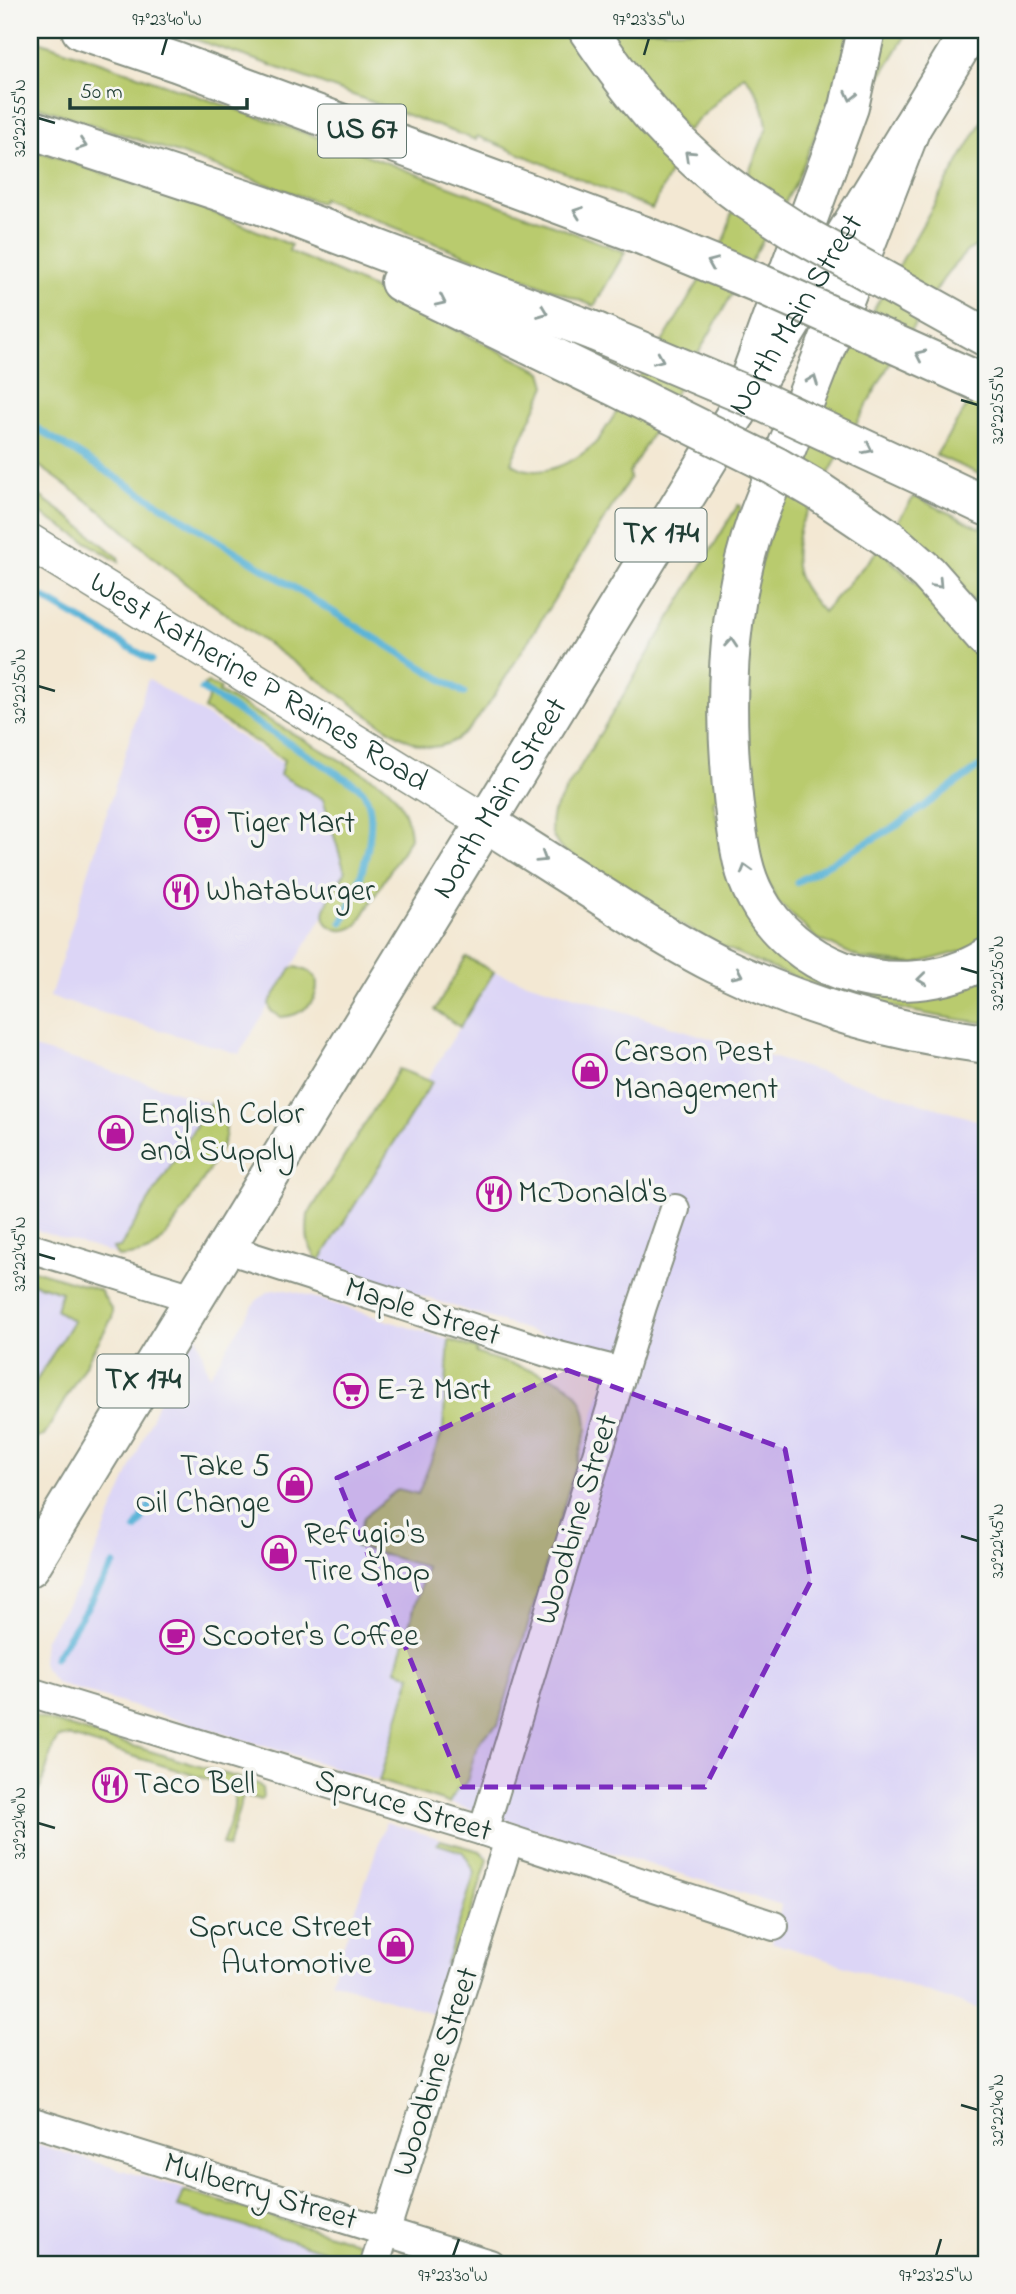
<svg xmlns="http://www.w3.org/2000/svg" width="1016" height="2294" font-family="'Indie Flower',sans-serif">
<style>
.built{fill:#dcd5f6}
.grass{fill:#b9cb6e;stroke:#6c8451;stroke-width:2}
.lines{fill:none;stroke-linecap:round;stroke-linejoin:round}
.stream{stroke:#59b3d7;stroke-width:7}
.minor-casing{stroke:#899284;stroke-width:32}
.tertiary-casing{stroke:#899284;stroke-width:38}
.primary-casing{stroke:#899284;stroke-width:42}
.motorway-casing{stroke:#899284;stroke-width:42}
.minor{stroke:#fff;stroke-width:28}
.tertiary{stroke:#fff;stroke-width:35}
.primary{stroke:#fff;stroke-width:38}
.motorway{stroke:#fff;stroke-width:38}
.motorway-bridge-casing{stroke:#899284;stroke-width:42;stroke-linecap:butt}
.motorway-bridge{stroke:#fff;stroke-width:38}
.oneway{stroke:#8f9e9a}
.marked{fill:#7b2cbf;fill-opacity:0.2;stroke:#7b2cbf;stroke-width:5;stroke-dasharray:14 9;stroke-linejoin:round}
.ticks{fill:none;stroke:#1f3d34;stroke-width:2.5}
.labels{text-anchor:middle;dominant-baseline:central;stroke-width:7;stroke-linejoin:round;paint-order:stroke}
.shield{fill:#f6f6f2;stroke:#60746d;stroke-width:2}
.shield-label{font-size:30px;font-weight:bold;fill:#1f3d34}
.street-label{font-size:32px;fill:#1f3d34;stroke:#f6f6f2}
.poi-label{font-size:32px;fill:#1f3d34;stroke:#f6f6f2;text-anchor:start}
.neatline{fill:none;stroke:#1f3d34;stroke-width:2.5}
.ticks-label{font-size:18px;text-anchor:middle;fill:#1f3d34}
</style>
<rect width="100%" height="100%" fill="#f6f6f2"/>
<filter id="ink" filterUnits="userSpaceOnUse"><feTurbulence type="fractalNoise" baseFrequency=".0143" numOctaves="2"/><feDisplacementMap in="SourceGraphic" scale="14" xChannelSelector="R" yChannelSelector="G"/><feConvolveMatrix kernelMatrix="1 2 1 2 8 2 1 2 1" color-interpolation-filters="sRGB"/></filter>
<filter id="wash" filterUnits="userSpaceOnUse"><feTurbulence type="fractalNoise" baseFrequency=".00686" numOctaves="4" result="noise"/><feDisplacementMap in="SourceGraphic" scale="28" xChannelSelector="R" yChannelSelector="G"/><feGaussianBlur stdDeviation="1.57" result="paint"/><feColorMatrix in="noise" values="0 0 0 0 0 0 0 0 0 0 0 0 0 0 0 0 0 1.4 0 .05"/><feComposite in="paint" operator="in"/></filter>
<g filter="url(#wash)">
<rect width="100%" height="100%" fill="#f3e8d3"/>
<!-- built -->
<g class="built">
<path d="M148,679L327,791L344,824L346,879L239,1054L50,997Z"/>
<path d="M494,972L986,1123V2011L771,1942L782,1905L449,1803L457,1789L466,1784L480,1741L485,1732L498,1724L612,1357L318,1263L432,1083L427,1080Z"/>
<path d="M30,1047L83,1062L210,1103L115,1254L30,1228Z"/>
<path d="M30,1269L96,1289L30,1397Z"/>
<path d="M281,1289L300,1293L449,1340L443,1430L418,1494L398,1489L364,1516L355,1546L426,1567L396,1670L411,1675L379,1781L56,1683L44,1668L42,1661L44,1641L86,1574L193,1320L209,1376L256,1301L269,1291Z"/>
<path d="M386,1822L481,1851L488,1856V1861L439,2015L331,1981Z"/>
<path d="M30,2142L364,2244L366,2248L361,2264H30Z"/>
<path d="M396,2254L430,2264H390L392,2256Z"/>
</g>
<!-- grass -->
<g class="grass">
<path d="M167,30H570L676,161L652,209L477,136L476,140L262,62Z"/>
<path d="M602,30H849L837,82L796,183L638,458L629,473L630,478L492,699C476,721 461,746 432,747C407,748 353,704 332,689C278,651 223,614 172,573C151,557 132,537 112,520C88,501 64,483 39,466L36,461L38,455L30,450V148L200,207L291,245L289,251L364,284L542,372L546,386L511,462C536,484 581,460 599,439L666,336L725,238L730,218L767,128C765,106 758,91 744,75L687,131Z"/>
<path d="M873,30H909L863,105Z"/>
<path d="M30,38L337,144L625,252L594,306L323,199L320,203L175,152L30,104Z"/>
<path d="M986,114V241L967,251L947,273L889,365L801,524C789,566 795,580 823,612L879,549L964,629L986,658V938L966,950L915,964L862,959L816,938L778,902L753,854L741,627L795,447Z"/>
<path d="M970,401L986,409V477L936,455Z"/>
<path d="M30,489L74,521L118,557L119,562L30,507Z"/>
<path d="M916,497L980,528L983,523L986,525V614L896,524L913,498Z"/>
<path d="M738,505L741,506L718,798L713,800L718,824L796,958L986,970V1023C877,1011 765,974 670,918C633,896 597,872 561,849C551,836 549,828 553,812Z"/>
<path d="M207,683L221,688L219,692L386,786C401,800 409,817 410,838L357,925C350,930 344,932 336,929C308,919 338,887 345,872L323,799L280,775L284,760L204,709C209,698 211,694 204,685Z"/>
<path d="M466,957L494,972L460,1027L435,1010Z"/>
<path d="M296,967L310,972L316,978C321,1001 302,1016 281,1017L271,1011L269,1003L291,969Z"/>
<path d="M399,1069L432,1082L319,1262C306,1244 306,1237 308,1215Z"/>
<path d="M210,1103C219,1110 226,1117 226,1129C226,1136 223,1144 220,1150C210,1169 169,1238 154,1248C144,1255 129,1256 118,1257L113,1248L120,1247Z"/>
<path d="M30,1269L100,1290L112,1310V1318L44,1436L30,1440V1391L73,1321L56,1310L61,1292L30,1282Z"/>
<path d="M449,1340L477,1349L476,1353C493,1359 511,1364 528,1369C563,1380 586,1387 587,1429L498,1725C474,1738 474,1760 466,1784L457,1789L449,1803L379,1781L411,1676L396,1670L426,1567L355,1546L364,1517L398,1489L418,1494L443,1430Z"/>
<path d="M31,1715L258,1784L262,1788L263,1798L261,1800L243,1795L228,1847L222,1844C228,1827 242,1801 229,1786L68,1736L59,1738L54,1744C48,1760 43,1793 30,1802Z"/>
<path d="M440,1840L480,1851L488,1859L456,1961L446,1964L475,1872L463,1852L437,1844Z"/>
<path d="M185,2191L363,2244L365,2250L362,2262L178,2207L183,2193Z"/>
</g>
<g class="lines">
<!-- stream -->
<g class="stream">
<path d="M30,424L464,693"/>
<path d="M30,590L151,660"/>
<path d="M202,689L343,777C350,781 361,787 365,794C382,825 357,893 342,922"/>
<path d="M797,882L898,825L986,762"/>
<path d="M136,1529L150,1505"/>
<path d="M55,1658L114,1564"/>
</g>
</g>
</g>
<g filter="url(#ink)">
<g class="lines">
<!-- minor casing -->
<g class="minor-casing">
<g id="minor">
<path d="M30,1248L193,1298"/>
<path d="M224,1248L559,1356L622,1372"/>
<path d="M30,1692L483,1831L774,1926"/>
<path d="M483,1831L642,1306L675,1209"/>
<path d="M30,2121L490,2264"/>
<path d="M375,2264L509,1840"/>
</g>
</g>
<!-- tertiary casing -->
<g class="tertiary-casing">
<g id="tertiary">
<path id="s1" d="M30,542L485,822"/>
</g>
</g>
<!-- primary casing -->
<g class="primary-casing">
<g id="primary">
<path id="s2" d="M30,1567L971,30"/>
</g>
</g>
<!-- motorway casing -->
<g class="motorway-casing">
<g id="motorway">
<path d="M81,30L176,62L642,235"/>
<path d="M588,30C634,98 675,149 743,197"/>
<path d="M911,128L787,447C774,478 759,508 750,541C724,629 724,725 735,815C739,843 742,872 756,897C774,931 807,958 843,971C888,987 945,984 986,958"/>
<path d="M30,129L261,205L596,332"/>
<path d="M400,282L612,385"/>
<path d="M737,413L849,107L866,30"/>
<path d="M929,479L986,506"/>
<path d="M888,538L928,573L986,639"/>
<path d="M485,822C527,848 569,875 611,902C645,924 680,946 716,964C805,1007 889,1031 986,1044"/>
</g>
</g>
<!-- minor -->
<use href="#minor" class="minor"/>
<!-- tertiary -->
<use href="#tertiary" class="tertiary"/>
<!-- primary -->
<use href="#primary" class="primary"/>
<!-- motorway -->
<use href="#motorway" class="motorway"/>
<!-- motorway-bridge casing -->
<g class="motorway-bridge-casing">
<g id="motorway-bridge">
<path d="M743,197L797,232L986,337"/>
<path d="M642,235L763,285L982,383"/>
<path d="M596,332L767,404L929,479"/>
<path d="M612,385L775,466L818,491L888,538"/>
</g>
</g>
<!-- motorway-bridge -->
<use href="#motorway-bridge" class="motorway-bridge"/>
</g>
<!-- one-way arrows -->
<defs><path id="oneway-chevron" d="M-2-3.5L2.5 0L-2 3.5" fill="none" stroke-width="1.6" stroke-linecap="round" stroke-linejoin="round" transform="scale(1.75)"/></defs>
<g class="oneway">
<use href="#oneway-chevron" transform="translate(851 96) rotate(103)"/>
<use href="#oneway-chevron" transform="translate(82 145) rotate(18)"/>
<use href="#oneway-chevron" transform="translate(689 155) rotate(-137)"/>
<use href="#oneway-chevron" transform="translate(578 212) rotate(-160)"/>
<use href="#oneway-chevron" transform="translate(712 263) rotate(-157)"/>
<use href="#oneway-chevron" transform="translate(441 301) rotate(25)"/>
<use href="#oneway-chevron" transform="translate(543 312) rotate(21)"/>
<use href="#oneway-chevron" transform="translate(920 355) rotate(-155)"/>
<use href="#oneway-chevron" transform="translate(659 359) rotate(23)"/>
<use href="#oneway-chevron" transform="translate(813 380) rotate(-69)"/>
<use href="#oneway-chevron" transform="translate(868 449) rotate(26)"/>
<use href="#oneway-chevron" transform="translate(938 584) rotate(47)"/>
<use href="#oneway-chevron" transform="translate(731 643) rotate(-85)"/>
<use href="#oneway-chevron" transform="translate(542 858) rotate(32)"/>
<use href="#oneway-chevron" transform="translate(746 869) rotate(-106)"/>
<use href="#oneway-chevron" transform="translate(738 974) rotate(24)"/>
<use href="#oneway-chevron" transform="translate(922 979) rotate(174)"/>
</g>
</g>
<!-- marked area -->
<path class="marked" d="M567,1370L785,1449L811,1581L705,1787H462L337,1478Z"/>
<!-- ticks -->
<path class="ticks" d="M162,55L167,38M644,55L649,38M38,118L55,123M961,400L978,405M38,686L55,691M961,968L978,973M38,1254L55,1259M961,1536L978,1541M38,1823L55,1828M961,2105L978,2110M453,2256L459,2239M936,2256L941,2239"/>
<!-- icons -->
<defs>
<g id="supermarket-ring" transform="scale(1.75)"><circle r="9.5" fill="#f6f6f2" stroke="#b5179e" stroke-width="1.5"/><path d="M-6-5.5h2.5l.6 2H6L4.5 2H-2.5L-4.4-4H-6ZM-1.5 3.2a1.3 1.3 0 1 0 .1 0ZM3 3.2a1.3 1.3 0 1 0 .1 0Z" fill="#b5179e"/></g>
<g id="restaurant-ring" transform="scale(1.75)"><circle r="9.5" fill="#f6f6f2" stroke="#b5179e" stroke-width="1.5"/><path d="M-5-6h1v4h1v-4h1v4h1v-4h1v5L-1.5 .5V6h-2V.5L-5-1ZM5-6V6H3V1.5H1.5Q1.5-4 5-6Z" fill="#b5179e"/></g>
<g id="shop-ring" transform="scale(1.75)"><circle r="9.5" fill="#f6f6f2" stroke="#b5179e" stroke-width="1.5"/><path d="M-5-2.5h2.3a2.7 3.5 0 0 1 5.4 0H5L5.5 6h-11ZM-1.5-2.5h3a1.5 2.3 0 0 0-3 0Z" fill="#b5179e"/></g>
<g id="cafe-ring" transform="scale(1.75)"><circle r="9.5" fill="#f6f6f2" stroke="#b5179e" stroke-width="1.5"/><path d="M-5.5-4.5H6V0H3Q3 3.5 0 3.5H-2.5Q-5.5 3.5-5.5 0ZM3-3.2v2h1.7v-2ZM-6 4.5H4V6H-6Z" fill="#b5179e"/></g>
</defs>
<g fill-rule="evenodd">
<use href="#supermarket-ring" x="202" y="824"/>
<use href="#restaurant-ring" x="181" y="892"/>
<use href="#shop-ring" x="590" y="1071"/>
<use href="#shop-ring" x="116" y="1133"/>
<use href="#restaurant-ring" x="494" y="1194"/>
<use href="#supermarket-ring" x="351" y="1391"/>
<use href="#shop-ring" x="295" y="1485"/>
<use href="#shop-ring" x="279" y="1553"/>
<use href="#cafe-ring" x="177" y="1637"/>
<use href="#restaurant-ring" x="110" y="1785"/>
<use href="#shop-ring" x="396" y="1946"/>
</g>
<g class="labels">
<!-- shield labels -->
<g class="shield">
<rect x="318" y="104.5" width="88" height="53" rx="5"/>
<rect x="615.5" y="508.5" width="91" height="53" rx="5"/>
<rect x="97.5" y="1354.5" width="91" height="53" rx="5"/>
</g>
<g class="shield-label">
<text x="362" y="131">US 67</text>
<text x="661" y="535">TX 174</text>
<text x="143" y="1381">TX 174</text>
</g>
<!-- street labels -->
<g class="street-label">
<text stroke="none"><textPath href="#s2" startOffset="1468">North Main Street</textPath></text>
<text stroke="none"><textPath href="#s1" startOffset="268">West Katherine P Raines Road</textPath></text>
<text stroke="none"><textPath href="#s2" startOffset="901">North Main Street</textPath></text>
<text transform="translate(422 1313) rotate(18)">Maple Street</text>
<text transform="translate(578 1520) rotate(-73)">Woodbine Street</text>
<text transform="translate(403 1807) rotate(17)">Spruce Street</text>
<text transform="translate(437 2072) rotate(-72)">Woodbine Street</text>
<text transform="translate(260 2193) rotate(17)">Mulberry Street</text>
</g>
<!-- poi labels -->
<g class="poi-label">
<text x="227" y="824">Tiger Mart</text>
<text x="206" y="892">Whataburger</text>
<text x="614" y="1053">Carson Pest<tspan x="614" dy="37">Management</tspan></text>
<text x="140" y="1115">English Color<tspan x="140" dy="37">and Supply</tspan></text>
<text x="518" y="1194">McDonald's</text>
<text x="376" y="1391">E-Z Mart</text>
<text x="270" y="1467" text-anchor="end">Take 5<tspan x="270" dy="37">Oil Change</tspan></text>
<text x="304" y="1535">Refugio's<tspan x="304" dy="37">Tire Shop</tspan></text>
<text x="202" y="1637">Scooter's Coffee</text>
<text x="134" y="1785">Taco Bell</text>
<text x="372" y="1928" text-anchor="end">Spruce Street<tspan x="372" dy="37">Automotive</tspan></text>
</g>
</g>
<!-- margin -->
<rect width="1016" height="2294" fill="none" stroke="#f6f6f2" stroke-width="77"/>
<!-- scale -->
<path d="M70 98v10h177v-10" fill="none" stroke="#1f3d34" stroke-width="3.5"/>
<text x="80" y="98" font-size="21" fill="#1f3d34" stroke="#f6f6f2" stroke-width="5" paint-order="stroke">50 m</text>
<rect x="38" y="38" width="940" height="2218" class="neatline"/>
<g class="ticks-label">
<text x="167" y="25">97°23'40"W</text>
<text x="649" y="25">97°23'35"W</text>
<text transform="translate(19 118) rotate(-90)" y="6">32°22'55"N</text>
<text transform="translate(997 405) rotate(-90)" y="6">32°22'55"N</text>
<text transform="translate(19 686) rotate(-90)" y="6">32°22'50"N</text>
<text transform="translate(997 973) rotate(-90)" y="6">32°22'50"N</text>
<text transform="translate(19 1254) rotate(-90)" y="6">32°22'45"N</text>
<text transform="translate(997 1541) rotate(-90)" y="6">32°22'45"N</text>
<text transform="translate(19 1823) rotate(-90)" y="6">32°22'40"N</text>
<text transform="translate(997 2110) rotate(-90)" y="6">32°22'40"N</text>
<text x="453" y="2281">97°23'30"W</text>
<text x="936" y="2281">97°23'25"W</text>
</g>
</svg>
